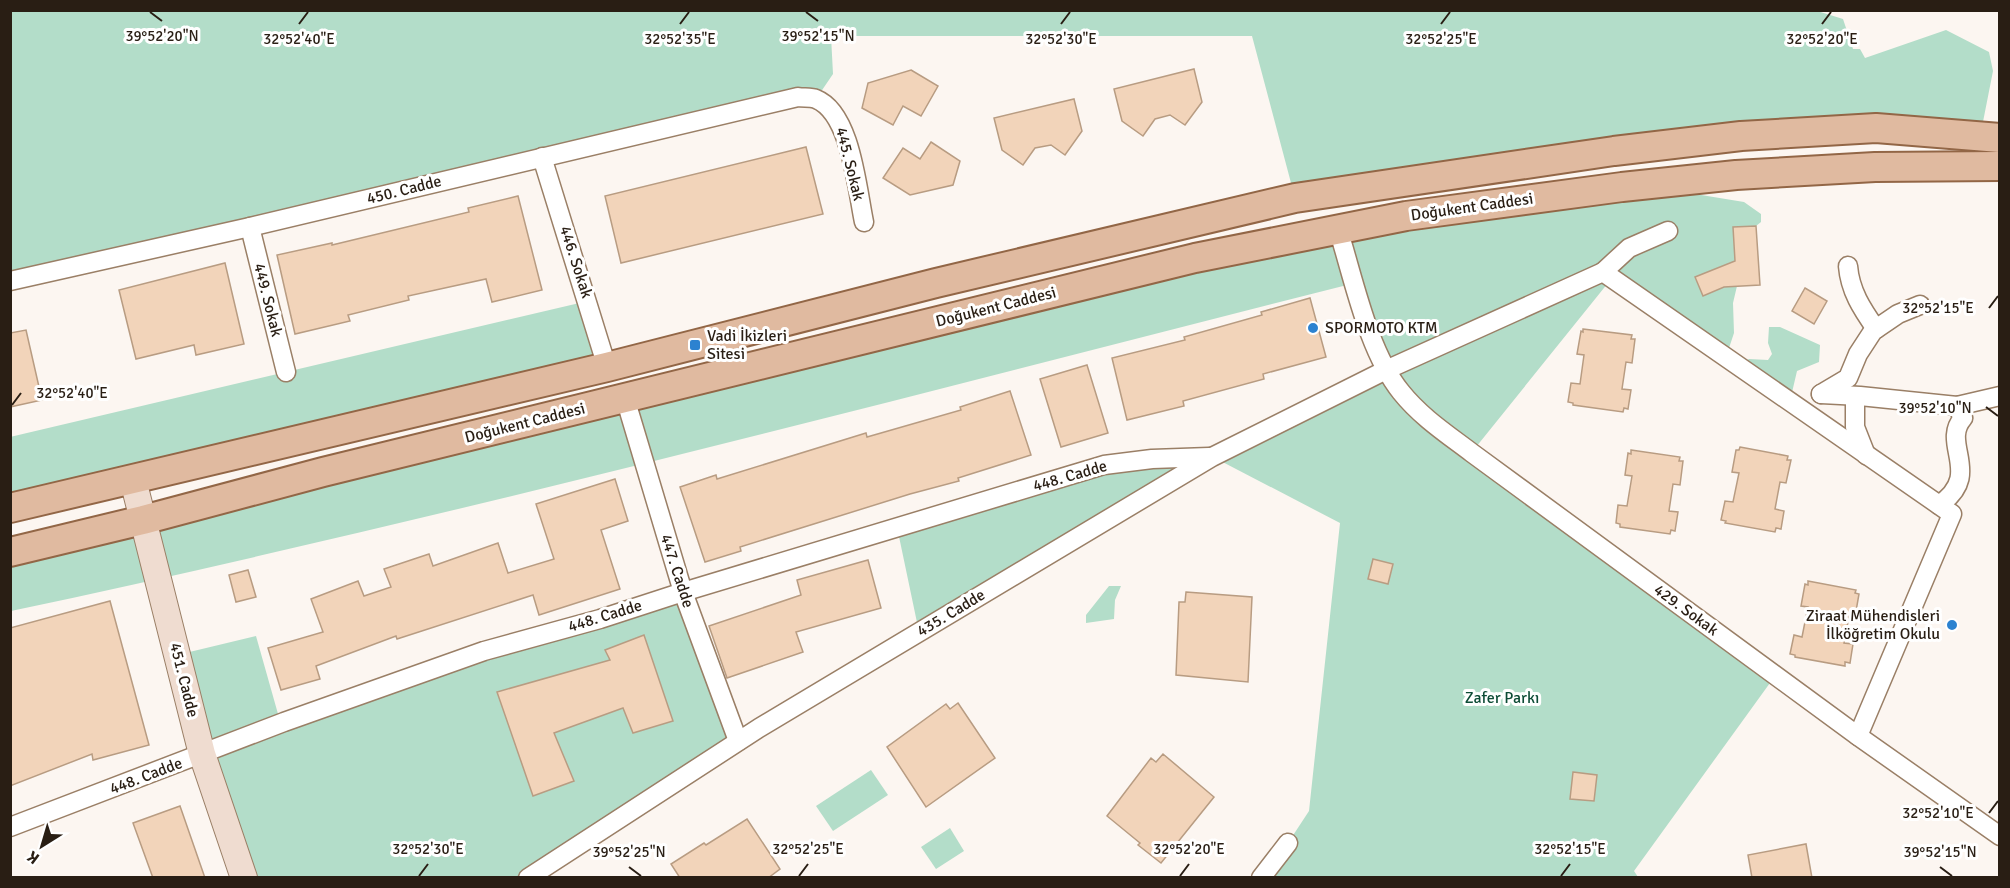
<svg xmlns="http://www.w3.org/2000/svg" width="2010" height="888" font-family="Signika,sans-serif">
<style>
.green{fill:#b3ddc9}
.building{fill:#f2d4ba;stroke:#b89c82;stroke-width:1.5}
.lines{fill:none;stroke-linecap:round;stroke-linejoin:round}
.street-casing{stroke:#9a7f66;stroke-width:21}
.secondary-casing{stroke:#9a7f66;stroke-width:28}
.primary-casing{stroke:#926646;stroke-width:32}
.street{stroke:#fff;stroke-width:18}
.secondary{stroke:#efdcd0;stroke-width:26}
.primary{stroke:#e0baa0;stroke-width:28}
.ticks{fill:none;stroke:#291e14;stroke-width:2}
.poi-dot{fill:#2c82d0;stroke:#fff;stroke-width:2}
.labels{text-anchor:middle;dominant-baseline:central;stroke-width:6;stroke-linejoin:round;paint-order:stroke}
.street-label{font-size:16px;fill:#291e14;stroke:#fff}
.poi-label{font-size:16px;fill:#291e14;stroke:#fff;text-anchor:start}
.park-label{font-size:16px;fill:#0d4c36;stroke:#fff}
.ticks-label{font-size:15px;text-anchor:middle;fill:#291e14;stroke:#fff;stroke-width:6;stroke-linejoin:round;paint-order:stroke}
</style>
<rect width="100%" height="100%" fill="#fcf6f1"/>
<!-- green -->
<g class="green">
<path d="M1814,10L1843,19L1853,49H1860L1865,58L1946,30L1989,52L1993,71L1980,137L1876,128L1295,198L1252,36H831L833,74L816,99L11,281L10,11Z"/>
<path d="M1689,193L1744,202L1761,214V222L1756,226L1733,227L1737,286L1733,303L1734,333L1726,357L1612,278L1472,452L1775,676L1634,871L1638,877H1261L1288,843L1309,811L1340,523L1213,457L919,632L897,527L1104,465L1213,456L1386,370L1355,283C908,396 462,515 11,611L10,552L1338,229Z"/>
<path d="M588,301L607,367L11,508L10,437Z"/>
<path d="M1769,327H1780L1820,345L1819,362L1797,371L1790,401L1741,364L1749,359L1768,360L1772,354L1768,343Z"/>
<path d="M1109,586H1121L1115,600L1114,619L1086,623V615Z"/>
<path d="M683,592L738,741L528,877H244L177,655L256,636L280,721Z"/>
<path d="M871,770L888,795L833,831L816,806Z"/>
<path d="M950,828L964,851L936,869L921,847Z"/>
</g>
<!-- building -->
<g class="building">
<path d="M1194,69L1202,102L1185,125L1170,115L1155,119L1143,136L1122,121L1114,89Z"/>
<path d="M911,70L938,86L921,116L903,106L893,125L862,108L868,83Z"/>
<path d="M1074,99L1082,131L1065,155L1051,145L1035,148L1023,165L1002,150L994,118Z"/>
<path d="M931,142L960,161L953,185L910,195L883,178L903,148L920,159Z"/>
<path d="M806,147L823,214L621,263L605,196Z"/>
<path d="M518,196L542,290L492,302L486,279L408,296L409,300L348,315L350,321L295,334L277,255L332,243V245L469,212L468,208Z"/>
<path d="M1756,226L1760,285L1724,287L1703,296L1695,277L1735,261L1733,227Z"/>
<path d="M225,263L244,344L196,355L194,345L136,359L119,290Z"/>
<path d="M1805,288L1827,301L1814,324L1792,311Z"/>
<path d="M1310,298L1326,357L1263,374L1264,379L1183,401L1184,406L1127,420L1112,358L1185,340L1184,337L1262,315L1261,312Z"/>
<path d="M1583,329L1632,335L1631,339H1635L1632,363L1626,362L1622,389L1631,390L1628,409L1624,408L1623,412L1573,405V403L1568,402L1571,383L1580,384L1584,355L1577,354L1581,331L1583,332Z"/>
<path d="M26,330L42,400L10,407V333Z"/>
<path d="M1087,365L1108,433L1061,447L1040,379Z"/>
<path d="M1010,391L1031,455L958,478L959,481L910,494L740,547L741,551L705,562L680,487L716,475L717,479L866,433L867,437L961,410L960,407Z"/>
<path d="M1740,447L1788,456L1787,460H1791L1786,483L1780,482L1775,509L1784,511L1781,529L1776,528L1775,532L1725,523L1726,521L1721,520L1725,501L1733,502L1739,473L1732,472L1736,450H1739Z"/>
<path d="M1631,450L1680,457L1679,461H1683L1680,485L1673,484L1669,511L1678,512L1675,531L1671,530L1670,534L1620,527V524L1616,523L1618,505L1627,506L1632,476L1625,475L1628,453L1631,454Z"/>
<path d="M615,479L628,521L601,530L620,589L539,615L533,595L397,639L396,636L316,666L320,679L281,690L268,648L323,632L311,599L358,581L364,596L391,587L384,569L429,554L433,566L498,543L508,573L554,559L536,504Z"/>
<path d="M1373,559L1393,564L1388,584L1368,579Z"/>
<path d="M868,560L881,608L796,632L803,652L727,678L709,626L801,595L797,580Z"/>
<path d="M248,570L256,597L236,602L229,575Z"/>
<path d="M1808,581L1856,590L1855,593L1859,594L1855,617L1849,616L1844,643L1853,644L1850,663L1845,662V666L1795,657V655L1790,654L1794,635L1802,637L1808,607L1801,606L1805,584L1808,585Z"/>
<path d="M1186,592L1252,597L1248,682L1176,675L1179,602H1185Z"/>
<path d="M110,601L149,745L93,760L92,754L10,786V628Z"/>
<path d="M644,635L673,721L633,733L623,708L554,733L574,781L533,796L497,692L610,660L605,650Z"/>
<path d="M958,703L995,758L926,807L887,747L946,704L950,709Z"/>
<path d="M1163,754L1214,797L1161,863L1138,845L1140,843L1107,816L1151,758L1156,762Z"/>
<path d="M1573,772L1597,775L1594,801L1570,799Z"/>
<path d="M180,806L205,878H153L133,823Z"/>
<path d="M747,819L780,869L768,878H680L671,864L704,843L706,845Z"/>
<path d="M1806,844L1812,878H1752L1748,855Z"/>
</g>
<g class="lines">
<!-- street casing -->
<g class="street-casing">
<g id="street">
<path d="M542,157L607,367"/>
<path d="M250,227L286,372"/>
<path d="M1338,229C1354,280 1368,351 1401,392C1421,417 1447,434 1472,453L1858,736L2000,836"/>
<path d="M1848,266C1850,291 1862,309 1876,329"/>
<path d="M1603,272L1629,248L1668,231"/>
<path d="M10,281L250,227L798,97C803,98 811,97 816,99C851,113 857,189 864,222"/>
<path d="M1821,394L1860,396L1957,406L2000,396"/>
<path d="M1821,394L1848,378L1858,354L1873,331L1898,314L1920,305"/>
<path d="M1855,396V427L1866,455"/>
<path d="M625,398L683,592L738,741"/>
<path d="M1939,505C1984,474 1940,444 1963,418L1957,406"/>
<path d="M10,827L284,722L484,651L600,619L683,592L1104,465L1152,459L1209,457"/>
<path d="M528,878L759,728L1212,457L1386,370L1603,272L1952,514L1858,736"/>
<path d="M1261,878L1288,843"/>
</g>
</g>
<!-- secondary casing -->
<g class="secondary-casing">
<path id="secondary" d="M133,480L202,754L244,878"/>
</g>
<!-- primary casing -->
<g class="primary-casing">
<g id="primary">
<path d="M10,508L607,367L936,283L1295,198L1614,151L1741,136L1876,128L2000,138"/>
<path d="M10,552L143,520L323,472L1195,258L1406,216L1622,187L1736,175L1875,167L2000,166"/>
</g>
</g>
<!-- street -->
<use href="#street" class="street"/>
<!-- secondary -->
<use href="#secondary" class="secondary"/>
<!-- primary -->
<use href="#primary" class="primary"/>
</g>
<!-- ticks -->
<path class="ticks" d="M150,12L162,21M806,12L818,21M299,24L308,12M680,24L689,12M1061,24L1070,12M1441,24L1450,12M1822,24L1831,12M1989,308L1998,296M12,405L21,393M1986,407L1998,416M1989,813L1998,801M629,867L641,876M1940,867L1952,876M419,876L428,864M799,876L808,864M1180,876L1189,864M1561,876L1570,864"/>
<!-- markers -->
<g class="poi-dot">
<circle cx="1313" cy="328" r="6"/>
<rect x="689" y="339" width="12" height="12" rx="3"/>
<circle cx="1952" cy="625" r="6"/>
</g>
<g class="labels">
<!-- street labels -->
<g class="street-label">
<text transform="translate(850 164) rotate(76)">445. Sokak</text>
<text transform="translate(404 190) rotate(-14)">450. Cadde</text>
<text transform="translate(1472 207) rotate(-8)">Doğukent Caddesi</text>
<text transform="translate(576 262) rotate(72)">446. Sokak</text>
<text transform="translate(268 300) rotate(76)">449. Sokak</text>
<text transform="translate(996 307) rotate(-14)">Doğukent Caddesi</text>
<text transform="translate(525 423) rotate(-14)">Doğukent Caddesi</text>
<text transform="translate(1070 476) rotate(-16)">448. Cadde</text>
<text transform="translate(677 571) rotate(72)">447. Cadde</text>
<text transform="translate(1686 610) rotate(36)">429. Sokak</text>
<text transform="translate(951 613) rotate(-31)">435. Cadde</text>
<text transform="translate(605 616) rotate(-17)">448. Cadde</text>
<text transform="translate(184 680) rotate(76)">451. Cadde</text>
<text transform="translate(146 776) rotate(-21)">448. Cadde</text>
</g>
<!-- poi labels -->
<g class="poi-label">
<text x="1325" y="328">SPORMOTO KTM</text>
<text x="707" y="336">Vadi İkizleri<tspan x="707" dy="18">Sitesi</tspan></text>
<text x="1940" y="616" text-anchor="end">Ziraat Mühendisleri<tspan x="1940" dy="18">İlköğretim Okulu</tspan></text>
</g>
<!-- park labels -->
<g class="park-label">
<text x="1502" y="698">Zafer Parkı</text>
</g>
</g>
<g class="ticks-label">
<text x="162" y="41">39°52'20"N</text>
<text x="818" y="41">39°52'15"N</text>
<text x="299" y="44">32°52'40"E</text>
<text x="680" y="44">32°52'35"E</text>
<text x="1061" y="44">32°52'30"E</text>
<text x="1441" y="44">32°52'25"E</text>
<text x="1822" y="44">32°52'20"E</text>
<text x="1938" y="313">32°52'15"E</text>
<text x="72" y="398">32°52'40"E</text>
<text x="1935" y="413">39°52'10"N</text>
<text x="1938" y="818">32°52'10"E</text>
<text x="428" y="854">32°52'30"E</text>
<text x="808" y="854">32°52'25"E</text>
<text x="1189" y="854">32°52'20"E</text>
<text x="1570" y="854">32°52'15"E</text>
<text x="629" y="857">39°52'25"N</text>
<text x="1940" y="857">39°52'15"N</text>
</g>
<!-- border -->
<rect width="2010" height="888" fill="none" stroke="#291e14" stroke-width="24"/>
<!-- north arrow -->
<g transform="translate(42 846) rotate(217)" stroke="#ffffff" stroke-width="4.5" paint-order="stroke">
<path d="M0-4.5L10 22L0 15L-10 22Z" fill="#291e14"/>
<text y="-9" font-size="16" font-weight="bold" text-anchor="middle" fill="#291e14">K</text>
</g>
</svg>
